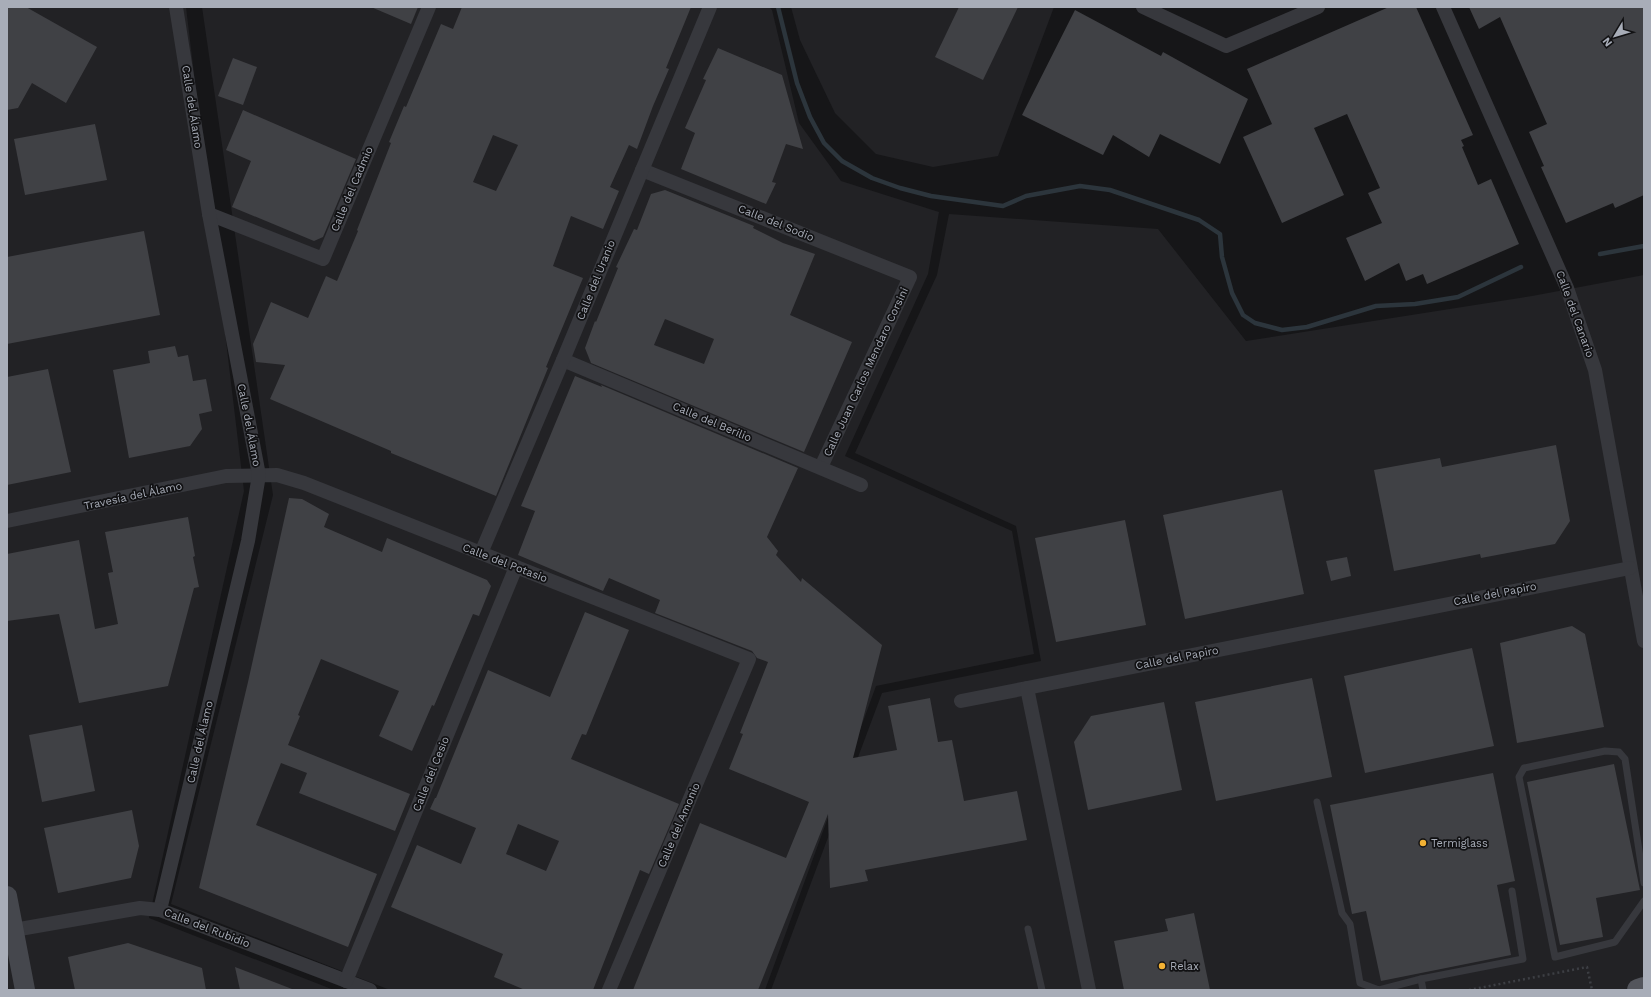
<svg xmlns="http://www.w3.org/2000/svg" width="1651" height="997" font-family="'Work Sans',sans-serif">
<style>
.built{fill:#222225}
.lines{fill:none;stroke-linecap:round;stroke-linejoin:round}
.stream{stroke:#2c353c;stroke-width:4.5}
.building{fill:#404145;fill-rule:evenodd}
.path{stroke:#3d3f44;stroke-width:2.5;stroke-dasharray:2 3;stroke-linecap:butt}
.lane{stroke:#37383d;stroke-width:7}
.street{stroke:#37383d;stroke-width:14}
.secondary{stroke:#45474d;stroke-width:20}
.primary{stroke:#53555c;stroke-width:22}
.poi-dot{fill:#f2b134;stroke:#111113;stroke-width:1.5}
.labels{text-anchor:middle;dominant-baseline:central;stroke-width:3.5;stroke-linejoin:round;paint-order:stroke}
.street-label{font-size:11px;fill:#a8adb8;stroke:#111113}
.poi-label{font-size:11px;fill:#a8adb8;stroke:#111113;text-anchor:start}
</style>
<rect width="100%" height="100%" fill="#161618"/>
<!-- built -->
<g class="built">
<path d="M7,7H186L244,491L149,918L334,990H7Z"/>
<path d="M202,7H769L772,10L799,123L841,181L939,212L928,274L845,456L1012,531L1034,654L876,686L765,990H390L171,904L273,495Z"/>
<path d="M791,7H1054L998,156L933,167L876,154L835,113L800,40Z"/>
<path d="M949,214L1158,229L1246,341L1532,296L1644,275V990H771L882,693L1041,661L1016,526L855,453L937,275Z"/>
</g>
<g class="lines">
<!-- stream -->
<g class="stream">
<path d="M778,7L797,83L810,117L824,143L842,161L872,178L900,188L931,196L1003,206L1026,196L1080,186L1110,190L1199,220L1220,234L1222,257L1232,293L1243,315L1255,323L1282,330L1307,327L1376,306L1415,304L1458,297L1521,267"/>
<path d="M1600,254L1644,246"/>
</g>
</g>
<!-- building -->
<g class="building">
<path d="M7,7H26L97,47L66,103L32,83L18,108L7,110Z"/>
<path d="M371,7H418L411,24Z"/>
<path d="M462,7H691L666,68L669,69L653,106L637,149L629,145L610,187L619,191L603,229L571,216L553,266L583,278L546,367L548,368L496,496L391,453V451L270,399L285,365L256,362L253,344L271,302L308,318L326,276L337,281L358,231L357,230L391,143L389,142L404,106L406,107L441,24L453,29ZM493,135L518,145L496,191L473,182Z"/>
<path d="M959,7H1018L983,80L935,57Z"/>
<path d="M1389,7H1416L1473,135L1461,140L1464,146L1462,147L1478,185L1491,179L1519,244L1427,284L1423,274L1406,281L1399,263L1365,281L1346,238L1382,223L1368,193L1380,188L1347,114L1314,128L1344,195L1282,223L1243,137L1272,124L1247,69Z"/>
<path d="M1469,7H1644V195L1615,208L1613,203L1566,223L1541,167L1544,166L1529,132L1547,124L1500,17L1479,29Z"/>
<path d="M1075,10L1161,56L1163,52L1248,99L1220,164L1160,134L1149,157L1113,135L1103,155L1022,115Z"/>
<path d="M718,48L782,75L803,149L786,144L772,182L776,183L766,204L681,169L695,133L685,128L706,80L703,79Z"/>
<path d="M233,58L257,67L243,105L218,96Z"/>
<path d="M243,110L356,159L323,237L314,241L232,207L251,161L226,150Z"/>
<path d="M95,124L107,180L25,195L14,139Z"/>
<path d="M665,190L754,226L753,228L783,243L815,254L790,315L852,342L804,452L591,363L585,348L595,321L596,322L618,268L616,267L634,229L637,230L651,194ZM665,319L714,339L704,364L654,345Z"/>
<path d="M144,231L160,315L7,344V257Z"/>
<path d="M175,346L178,357L188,355L193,381L206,379L212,411L199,414L202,429L190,446L129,458L113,370L150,363L148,351Z"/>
<path d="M48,369L71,472L7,485V377Z"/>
<path d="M575,376L602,387L601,385L798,468L767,537L778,551L776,555L801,582L802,578L882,645L853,758L897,750L888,706L930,698L938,742L952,740L964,801L1017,791L1027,840L865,870L868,881L830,888L828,814L758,990H633L700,823L786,858L809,802L729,769L743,734L740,733L768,662L757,658L752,651L655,613L660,600L609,578L603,591L518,555L535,511L521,506Z"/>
<path d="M1556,445L1570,521L1555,544L1481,558L1480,554L1394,571L1374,470L1440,458L1442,467Z"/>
<path d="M1282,490L1304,594L1185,619L1163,515Z"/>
<path d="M289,498L302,499L329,514L324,527L382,552L387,538L487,580L491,586L479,616L473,614L434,706L432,705L412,751L379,736L399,691L321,659L298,715L300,716L288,745L410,794L395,831L299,793L307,773L281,763L256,825L377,874L348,947L199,888L248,682Z"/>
<path d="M188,517L195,556L193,557L199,587L194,588L168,686L79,703L59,614L7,621V554L79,540L95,629L118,624L108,573L113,572L105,532Z"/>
<path d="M1125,520L1146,625L1056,642L1035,538Z"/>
<path d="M1347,557L1351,576L1331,581L1326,561Z"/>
<path d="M585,612L629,630L586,735L582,734L571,759L679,804L649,874L640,870L593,990H525L494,977L503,954L391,907L417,845L461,864L476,828L430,809L435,798H436L488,670L550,697ZM518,824L559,841L546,871L506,854Z"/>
<path d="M1572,626L1585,634L1604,727L1517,743L1500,643Z"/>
<path d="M1472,648L1494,746L1365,773L1344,676Z"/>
<path d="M1312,678L1332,777L1216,801L1195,702Z"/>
<path d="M1164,702L1182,790L1088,810L1074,742L1091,716Z"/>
<path d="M82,725L95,791L42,802L29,735Z"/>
<path d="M1614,764L1640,890L1596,898L1603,937L1560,945L1527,782Z"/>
<path d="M1493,773L1515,881L1497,885L1511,955L1381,981L1366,911L1352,914L1330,805Z"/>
<path d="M132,810L139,846L131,878L58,893L44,828Z"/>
<path d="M1194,913L1210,990H1124L1114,941L1168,931L1165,919Z"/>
<path d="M128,943L202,968L206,990H75L68,957Z"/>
<path d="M235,967L292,989V990H240Z"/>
</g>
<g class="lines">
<!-- path -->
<path class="path" d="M1469,990L1587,967L1592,990"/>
<!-- lane -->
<g class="lane">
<path d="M1317,802L1342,913L1350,924L1360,983L1379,990L1421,979"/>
<path d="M1644,883L1625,759L1619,752L1605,751L1524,768L1519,777L1555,957L1615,942L1644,901"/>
<path d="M1028,929L1042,990"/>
<path d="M1423,990L1421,979L1523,959L1512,891"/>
</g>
<!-- street -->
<g class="street">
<path d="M1143,7L1226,46L1318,7"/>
<path d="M1443,7L1567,288L1595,370L1644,641"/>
<path d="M642,170L910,277L821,467"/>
<path d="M209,214L323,259L429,7"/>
<path d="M563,360L861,485"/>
<path d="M7,521L226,476L277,475L304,483L749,659L609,990"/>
<path d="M481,553L563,360L710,7"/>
<path d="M961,701L1027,688"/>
<path d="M160,910L248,541L259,475L209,214L176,7"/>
<path d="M14,930L140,908L160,910L370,990"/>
<path d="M346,981L516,567"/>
<path d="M1089,990L1027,688L1630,568"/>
</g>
<!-- secondary -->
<path class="secondary" d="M7,896L25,990"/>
<!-- primary -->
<path class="primary" d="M1638,990L1644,988"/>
</g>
<!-- markers -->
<g class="poi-dot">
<circle cx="1423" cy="843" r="4"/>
<circle cx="1162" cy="966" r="4"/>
</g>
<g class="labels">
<!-- street labels -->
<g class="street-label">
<text transform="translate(192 107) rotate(81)">Calle del Álamo</text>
<text transform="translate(352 189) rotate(-67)">Calle del Cadmio</text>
<text transform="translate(776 223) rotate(22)">Calle del Sodio</text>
<text transform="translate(596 280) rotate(-68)">Calle del Uranio</text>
<text transform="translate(1575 314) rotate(70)">Calle del Canario</text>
<text transform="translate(866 372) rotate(-65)">Calle Juan Carlos Mendaro Corsini</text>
<text transform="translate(712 422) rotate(23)">Calle del Berilio</text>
<text transform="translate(249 425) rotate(79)">Calle del Álamo</text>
<text transform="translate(133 496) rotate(-12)">Travesía del Álamo</text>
<text transform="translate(505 563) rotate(21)">Calle del Potasio</text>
<text transform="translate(1495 594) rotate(-11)">Calle del Papiro</text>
<text transform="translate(1177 658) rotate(-11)">Calle del Papiro</text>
<text transform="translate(200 742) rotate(-77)">Calle del Álamo</text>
<text transform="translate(431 774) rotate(-68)">Calle del Cesio</text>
<text transform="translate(679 825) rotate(-67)">Calle del Amonio</text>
<text transform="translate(207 928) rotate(21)">Calle del Rubidio</text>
</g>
<!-- poi labels -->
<g class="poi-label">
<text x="1431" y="843">Termiglass</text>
<text x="1170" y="966">Relax</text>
</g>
</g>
<!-- border -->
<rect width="1651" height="997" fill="none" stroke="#a8adb8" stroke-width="16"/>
<!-- north arrow -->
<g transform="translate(1615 36) rotate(232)" stroke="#111113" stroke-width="3" paint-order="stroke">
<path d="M0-3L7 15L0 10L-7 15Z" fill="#a8adb8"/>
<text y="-6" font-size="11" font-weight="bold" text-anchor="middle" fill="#a8adb8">N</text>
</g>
</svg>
